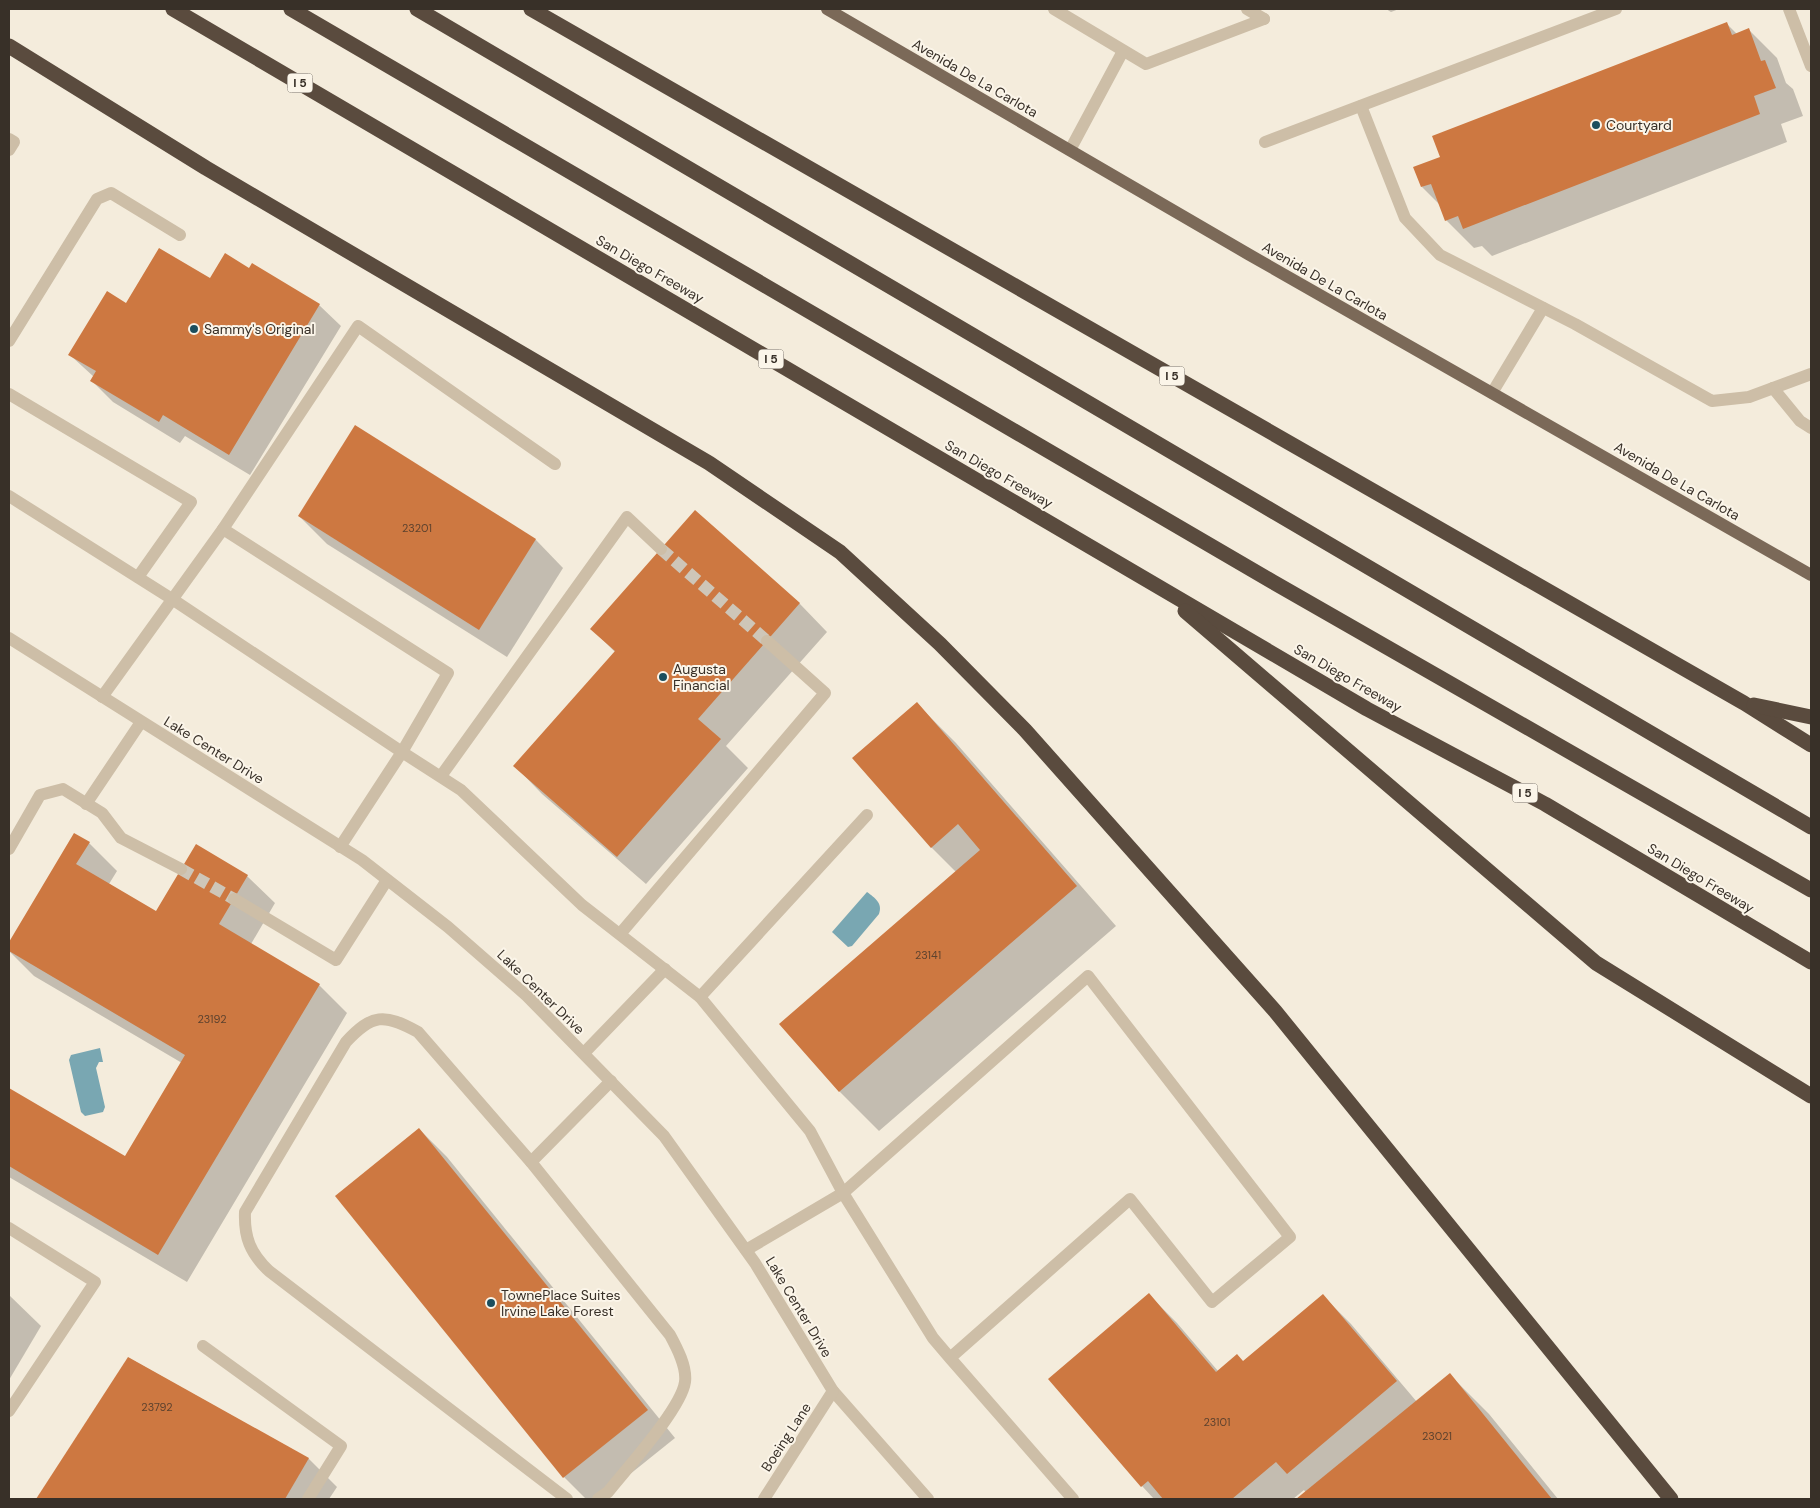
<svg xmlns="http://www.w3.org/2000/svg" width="1820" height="1508" font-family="'DM Sans',sans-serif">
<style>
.water{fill:#79a7b2}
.shadow{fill:#0003}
.building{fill:#cd7841}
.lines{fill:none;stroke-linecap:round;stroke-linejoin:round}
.minor-tunnel{stroke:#cec6b8;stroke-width:12;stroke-dasharray:12 6;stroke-linecap:butt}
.minor{stroke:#cdbea7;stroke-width:12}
.major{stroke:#7b6958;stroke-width:12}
.highway{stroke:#5a4b3e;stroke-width:15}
.poi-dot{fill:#1b4e5d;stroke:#fbf5e9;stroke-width:2}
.labels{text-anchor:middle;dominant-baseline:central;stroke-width:4;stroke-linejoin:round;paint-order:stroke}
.number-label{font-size:11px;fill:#5d422e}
.shield{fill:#fbf5e9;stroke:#726b62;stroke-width:1}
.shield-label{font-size:12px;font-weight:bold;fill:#383028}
.street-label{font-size:14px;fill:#383028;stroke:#fbf5e9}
.poi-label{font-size:14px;fill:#383028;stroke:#fbf5e9;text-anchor:start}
</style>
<rect width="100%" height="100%" fill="#f4ecdc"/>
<!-- water -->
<g class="water">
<path d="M867,892C875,898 883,903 879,914L852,946L848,947L832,932Z"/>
<path d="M100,1048L103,1062H99L96,1068L105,1107L103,1112L85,1116L81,1112L69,1060L71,1055Z"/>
</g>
<!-- shadow -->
<g class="shadow">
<path d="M1386,9H1399L1391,12Z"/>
<path d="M1727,24L1737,34L1749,30L1777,58L1786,83L1793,89L1803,116L1781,124L1787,142L1492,256L1482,246L1474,248L1446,220L1441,206L1422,187L1441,157Z"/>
<path d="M250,269L319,305L341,326L250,475L185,436L180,443L113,402L92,381L94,377L70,355L127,304Z"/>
<path d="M355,427L536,540L563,568L507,657L327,544L299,516Z"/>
<path d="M695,512L800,604L827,632L726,746L748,768L646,884L542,794L515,766L615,652L592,629Z"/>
<path d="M917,704L956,743L1116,926L879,1131L840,1092L781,1024L956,872L931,847Z"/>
<path d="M74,835L89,843L117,871L109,884L157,913L247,876L275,903L251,944L319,985L347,1013L187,1282L9,1177V1089L126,1158L182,1063L34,976L9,951V944Z"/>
<path d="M419,1129L447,1157L675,1438L599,1499H586L564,1477L337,1196Z"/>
<path d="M9,1295L41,1326L9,1380Z"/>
<path d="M1149,1295L1177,1323L1218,1371L1244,1363L1323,1296L1351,1324L1417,1402L1450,1375L1489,1414L1558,1499H1298L1306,1493L1304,1490L1293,1499H1154L1142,1486Z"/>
<path d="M129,1358L309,1459L337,1487L329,1499H38Z"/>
</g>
<!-- building -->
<g class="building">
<path d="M1727,22L1732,35L1749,28L1761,61L1765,60L1776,88L1754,96L1760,114L1463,229L1458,216L1445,221L1431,184L1421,187L1413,167L1440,157L1432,136Z"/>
<path d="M159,248L210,278L225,253L249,268L252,263L320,304L229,455L163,415L159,422L90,381L96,371L68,355L107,291L126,303Z"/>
<path d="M355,425L536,539L479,630L298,516Z"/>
<path d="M695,510L800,603L698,719L721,739L617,857L513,766L615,651L590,629Z"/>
<path d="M917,702L1077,886L839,1092L779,1024L980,850L958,824L931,848L852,758Z"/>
<path d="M74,833L90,842L76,864L156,911L196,844L248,875L219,924L320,984L158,1255L9,1166V1088L125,1156L185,1055L9,951V942Z"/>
<path d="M419,1128L648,1410L563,1478L335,1196Z"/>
<path d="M1149,1293L1216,1372L1237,1354L1243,1361L1323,1294L1397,1381L1287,1474L1276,1462L1232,1499H1163L1148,1481L1141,1487L1048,1379Z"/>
<path d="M128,1357L309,1458L285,1499H36Z"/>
<path d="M1450,1373L1552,1499H1296Z"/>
</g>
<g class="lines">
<!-- minor-tunnel -->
<g class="minor-tunnel">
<path d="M661,549L767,641"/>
<path d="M181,869L234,899"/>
</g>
<!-- minor -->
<g class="minor">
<path d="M1054,9L1146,64L1264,19"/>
<path d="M1247,9L1264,19"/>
<path d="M1789,9L1811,66"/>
<path d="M1361,106L1405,218L1440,255L1575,324L1712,401L1749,397L1811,374"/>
<path d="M9,139L14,142L9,150"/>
<path d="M1265,142L1616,9"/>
<path d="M1070,150L1123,51"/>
<path d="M9,341L97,199L111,193L180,235"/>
<path d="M1773,388L1800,421L1811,428"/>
<path d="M1492,393L1543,308"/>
<path d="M9,394L191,502L138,577"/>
<path d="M9,496L172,599L402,752L448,673L223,529L102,697"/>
<path d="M223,529L358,326L555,464"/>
<path d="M9,638L362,860L448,927L527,996L664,1136L755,1263L833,1391L928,1499"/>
<path d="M441,776L627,517L661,549"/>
<path d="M86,804L141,722"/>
<path d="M340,847L402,752L461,790L582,905L700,997L867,815"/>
<path d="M9,849L40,795L63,789L102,813L121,838L181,869"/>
<path d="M234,899L336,960L387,880"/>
<path d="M620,934L825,693L767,641"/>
<path d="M700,997L810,1131L843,1193L746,1250"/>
<path d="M584,1053L665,969"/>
<path d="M531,1162L611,1081"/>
<path d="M9,1228L95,1282L9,1411"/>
<path d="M203,1346L341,1446L308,1499"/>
<path d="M950,1358L1130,1199L1212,1302L1290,1237L1088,976L843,1193L933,1338L950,1358L1073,1499"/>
<path d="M567,1499L269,1271C250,1253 244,1237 245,1212L346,1042C372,1014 384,1013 418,1032L531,1162L670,1335C677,1348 687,1367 685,1382C681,1409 627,1468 608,1492L598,1499"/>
<path d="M764,1499L833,1391"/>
</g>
<!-- major -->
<path class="major" d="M827,9L1248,254L1811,575"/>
<!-- highway -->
<g class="highway">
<path d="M173,9L1234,631L1367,709L1545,804L1811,962"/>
<path d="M291,9L1273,582L1811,890"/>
<path d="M417,9L1811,827"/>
<path d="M531,9L1744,703L1811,745"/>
<path d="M9,46L206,168L709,463L840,552L940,644L1025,730L1275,1011L1671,1499"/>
<path d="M1185,611L1596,963L1811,1096"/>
<path d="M1754,705L1811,717"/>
</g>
</g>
<!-- markers -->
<g class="poi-dot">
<circle cx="1596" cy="125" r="5"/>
<circle cx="194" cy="329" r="5"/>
<circle cx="663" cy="677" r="5"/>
<circle cx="491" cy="1303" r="5"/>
</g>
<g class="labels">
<!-- number labels -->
<g class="number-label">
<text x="417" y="528">23201</text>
<text x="928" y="955">23141</text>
<text x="212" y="1019">23192</text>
<text x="157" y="1407">23792</text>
<text x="1217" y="1422">23101</text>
<text x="1437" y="1436">23021</text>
</g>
<!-- shield labels -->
<g class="shield">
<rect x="287.5" y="73.5" width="25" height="19" rx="4"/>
<rect x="758.5" y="349.5" width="25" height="19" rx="4"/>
<rect x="1159.5" y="366.5" width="25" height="19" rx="4"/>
<rect x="1512.5" y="783.5" width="25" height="19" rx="4"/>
</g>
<g class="shield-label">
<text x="300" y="83">I 5</text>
<text x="771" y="359">I 5</text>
<text x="1172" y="376">I 5</text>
<text x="1525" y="793">I 5</text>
</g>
<!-- street labels -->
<g class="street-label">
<text transform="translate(975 78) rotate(30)">Avenida De La Carlota</text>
<text transform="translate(650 269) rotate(30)">San Diego Freeway</text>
<text transform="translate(1325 281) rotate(30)">Avenida De La Carlota</text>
<text transform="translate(999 474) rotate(30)">San Diego Freeway</text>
<text transform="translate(1677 481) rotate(30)">Avenida De La Carlota</text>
<text transform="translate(1348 678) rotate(30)">San Diego Freeway</text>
<text transform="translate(214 750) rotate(32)">Lake Center Drive</text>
<text transform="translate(1701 878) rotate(31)">San Diego Freeway</text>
<text transform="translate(541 992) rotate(44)">Lake Center Drive</text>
<text transform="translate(799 1307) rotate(59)">Lake Center Drive</text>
<text transform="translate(786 1437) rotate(-57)">Boeing Lane</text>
</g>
<!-- poi labels -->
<g class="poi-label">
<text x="1606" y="125">Courtyard</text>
<text x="204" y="329">Sammy's Original</text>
<text x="673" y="669">Augusta<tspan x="673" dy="16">Financial</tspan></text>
<text x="501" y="1295">TownePlace Suites<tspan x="501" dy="16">Irvine Lake Forest</tspan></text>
</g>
</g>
<!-- border -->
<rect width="1820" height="1508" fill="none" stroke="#383028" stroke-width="20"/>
</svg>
